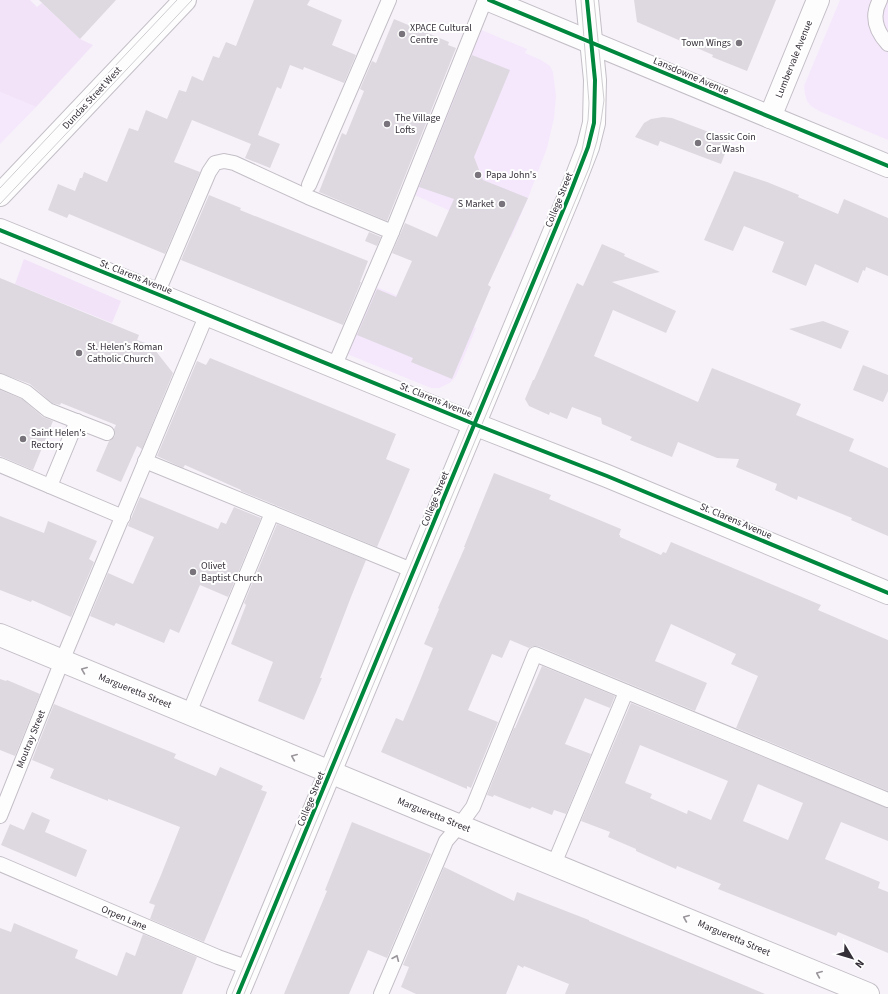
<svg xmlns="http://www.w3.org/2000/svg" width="888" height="994" font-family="'Source Sans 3',sans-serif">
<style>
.built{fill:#f5e8fc}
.green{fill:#f2e3f9}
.building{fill:#ded9e1;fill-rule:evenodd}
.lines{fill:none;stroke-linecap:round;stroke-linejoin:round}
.lane-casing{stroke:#c4bfc7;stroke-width:16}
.street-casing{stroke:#c4bfc7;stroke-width:24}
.secondary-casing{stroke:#c4bfc7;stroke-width:24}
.lane{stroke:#fefdfe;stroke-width:14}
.street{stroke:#fefdfe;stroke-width:22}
.secondary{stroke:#fefdfe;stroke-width:22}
.tram{stroke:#cfcdd0;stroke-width:1}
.cycleway-casing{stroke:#fff;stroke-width:6}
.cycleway{stroke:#00873e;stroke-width:4}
.oneway{stroke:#9a969b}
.poi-dot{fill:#79737c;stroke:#fff;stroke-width:1.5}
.labels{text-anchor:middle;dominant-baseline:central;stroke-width:4;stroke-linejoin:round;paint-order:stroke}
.poi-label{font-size:10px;fill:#352f38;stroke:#fff;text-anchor:start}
.street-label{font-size:10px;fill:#352f38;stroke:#fff}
</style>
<rect width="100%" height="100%" fill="#f7f2fa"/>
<!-- built -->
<g class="built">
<path d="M840,0H888V140L819,111L811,106L807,101L805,94L804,86Z"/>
<path d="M472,26L527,49L525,53L541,60L550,66L553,72L556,96L554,118L547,148L528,198L511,238L403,190Z"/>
<path d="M0,92L36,107L0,144Z"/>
<path d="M374,286L476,328L456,376L451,382L439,388H431L347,354Z"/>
</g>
<!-- green -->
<g class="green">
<path d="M0,0H30L37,7L42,3L80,39L93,45L36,107L0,92Z"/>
<path d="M24,259L121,301L112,323L15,284Z"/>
</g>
<!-- building -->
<g class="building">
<path d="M39,0H116L80,39Z"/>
<path d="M254,0H310L307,5L342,20L332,45L356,55L344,83L304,67L303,70L290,65L281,89L277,87L258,135L280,144L270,168L245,158L251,144L192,120L174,162L200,172L165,254L69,214L67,218L48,210L58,184L75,191L80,178H82L84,172L107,182L129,128L138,131L146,110L167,119L179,90L186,92L192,76L203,81L213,56L219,58L226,42L236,46Z"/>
<path d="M634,0H776L747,71L712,57L713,55L637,22Z"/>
<path d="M394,19L449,42L448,45L456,48L387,221L319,192L342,133L346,135L364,91L360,89L372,61L376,63Z"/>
<path d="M472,55L510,70L474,157L483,180L528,198L488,285L491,287L452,379L411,362L413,358L357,335L377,289L396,297L412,261L392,253L405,223L437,237L454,199L419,187Z"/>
<path d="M663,117L672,118L730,140L721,164L660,141L658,146L635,137L644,123L651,119Z"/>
<path d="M734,171L767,182L799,195L798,197L838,214L844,199L888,218V276L866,267L865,271L863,270L858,283L815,264L806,286L772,272L784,242L744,226L733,251L704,240Z"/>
<path d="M209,195L241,208L240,210L368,261L360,282H361L343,325L181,260Z"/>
<path d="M369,232L381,237L377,246L365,241Z"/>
<path d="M602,244L625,254L624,256L660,272L612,282L676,311L666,333L613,310L594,356L698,402L712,368L801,404L796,415L854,439L849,451L888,468V536L851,520L852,518L798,496L797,500L775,490L777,484L736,467L739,459L717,458L678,442L672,457L630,440L632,437L602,424L601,418L572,407L567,419L550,412L549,415L529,406L525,399L533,380H534L577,283L583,286Z"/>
<path d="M0,278L139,335L137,340L151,345L173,373L142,449L137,446L121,482L96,471L109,441L115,436V432L114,429L116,425L61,403L60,405L52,403L30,384L0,373Z"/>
<path d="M823,321L849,331L841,349L789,329Z"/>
<path d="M210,358L396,434L386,459L410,469L377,547L241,491V490L185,465L183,468L157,456L197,361L206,365Z"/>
<path d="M863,365L888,375V391L883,402L853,390Z"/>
<path d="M0,390L22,399L43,417L53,421L33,470L0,456Z"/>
<path d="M494,473L551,495L549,499L621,529L619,535H620V537L661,555L663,552L666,553L671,542L821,605L818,610L888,640V791L736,728L758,676L731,664L736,654L671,624L655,661L707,683L695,711L538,646H533L529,648L510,640L502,658L492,654L468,710L498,722L471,788L467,786V789L381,752L396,718L403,721L419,683L433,648L424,644L439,609L438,608L465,547H464Z"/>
<path d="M140,497L218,529L221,522L226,524L234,507L261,518L228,597L200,585L179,633L170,629L164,643L116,623L114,626L90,616L108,573L133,584L154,537L128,526Z"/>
<path d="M0,516L44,533L48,521L97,541L89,559L94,562L71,617L32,600L31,602L0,590Z"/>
<path d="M277,524L366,560L351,597L320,678H322L314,697L304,720L258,701L273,662L231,644L246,605L244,603Z"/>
<path d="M542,666L615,696L610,708L585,698L565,744L591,754L566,814L554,810L552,815L532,807L530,809L494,795L493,797L487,795L514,728H515Z"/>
<path d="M0,679L6,681L7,680L40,694L15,756L0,750Z"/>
<path d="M631,703L888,808V841L841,822L825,859L880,882L878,888L888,892V953L838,932L836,936L718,889L721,884L677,866L676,869L636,851V849L608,837L610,832L581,821ZM640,745L728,781L711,820L688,810L687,814L650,798L652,794L625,783ZM758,784L803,803L788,840L743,821Z"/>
<path d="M54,704L176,754L174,758L216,776L220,767L263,786L261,790L267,792L204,942L150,919L155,905L149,903L161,875L180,827L108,799V801L50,778L54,769L32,760Z"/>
<path d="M32,812L50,820L45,832L87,850L76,877L1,845L10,824L24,830Z"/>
<path d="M352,822L431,854L387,958L368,950L349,994H284L327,891L325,890Z"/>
<path d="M444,867L514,901L517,892L589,920V921L765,994H565L569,984L524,966L523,968L518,965L506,994H416L401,987L409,967L403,965Z"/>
<path d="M14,923L78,950L75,958L117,976L126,952L135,956L143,934L197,957L182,994H0V928L11,932Z"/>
</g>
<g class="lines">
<!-- lane casing -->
<g class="lane-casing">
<g id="lane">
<path d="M880,0C871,16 876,31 888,44"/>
<path d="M309,185L389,0"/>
<path d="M392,232L485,0"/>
<path d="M157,294L209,172L215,163L224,161L234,163L308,197L392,232L334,367"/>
<path d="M0,381L26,392L48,410L107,433"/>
<path d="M145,461L414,571"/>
<path d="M0,465L123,517"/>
<path d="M50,486L77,421"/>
<path d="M189,713L272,513"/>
<path d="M0,816L62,661L207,314"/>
<path d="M0,864L218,957L249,968"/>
<path d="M554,864L626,692"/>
<path d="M381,994L446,841L459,826L473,807L535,654L888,800"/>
</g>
</g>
<!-- street casing -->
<g class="street-casing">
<g id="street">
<path d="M770,117L818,0"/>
<path d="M0,230L157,294L474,424L607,476L888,593"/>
<path d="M0,635C288,757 579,874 868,994"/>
</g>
</g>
<!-- secondary casing -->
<g class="secondary-casing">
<g id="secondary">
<path d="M489,0L888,166"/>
<path d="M0,195L185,0"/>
<path d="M238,994L569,196L588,147L594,123L595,80L587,0"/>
</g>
</g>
<!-- lane -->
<use href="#lane" class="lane"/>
<!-- street -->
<use href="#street" class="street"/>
<!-- secondary -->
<use href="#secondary" class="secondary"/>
<!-- tram -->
<g class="tram">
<path d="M0,188L177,0"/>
<path d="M0,204L192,0"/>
<path d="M232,994L570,182L582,150L588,120L589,103L581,0"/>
<path d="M244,994L589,168L597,141L601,121L604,100L594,0"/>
</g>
<!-- cycleway casing -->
<g class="cycleway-casing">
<g id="cycleway">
<path d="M489,0L888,166"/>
<path d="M0,230L157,294L474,424L607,476L888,593"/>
<path d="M238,994L569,196L588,147L594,123L595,80L587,0"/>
</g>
</g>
<!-- cycleway -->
<use href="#cycleway" class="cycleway"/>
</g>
<!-- one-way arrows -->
<defs><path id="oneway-chevron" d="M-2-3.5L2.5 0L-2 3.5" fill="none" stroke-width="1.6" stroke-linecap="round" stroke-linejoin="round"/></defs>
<g class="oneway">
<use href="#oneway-chevron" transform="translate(84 670) rotate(-158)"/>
<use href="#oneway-chevron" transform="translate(294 757) rotate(-157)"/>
<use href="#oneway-chevron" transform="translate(686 918) rotate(-157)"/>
<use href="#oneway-chevron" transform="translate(396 958) rotate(-67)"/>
<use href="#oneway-chevron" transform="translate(819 974) rotate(-157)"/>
</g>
<!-- markers -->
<g class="poi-dot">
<circle cx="402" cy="34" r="4"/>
<circle cx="739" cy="43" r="4"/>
<circle cx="387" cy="124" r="4"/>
<circle cx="698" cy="143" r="4"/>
<circle cx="478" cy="175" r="4"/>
<circle cx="502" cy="204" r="4"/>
<circle cx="79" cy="353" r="4"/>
<circle cx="23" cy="439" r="4"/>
<circle cx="193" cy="572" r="4"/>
</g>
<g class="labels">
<!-- poi labels -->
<g class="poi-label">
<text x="410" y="28">XPACE Cultural<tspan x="410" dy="12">Centre</tspan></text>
<text x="731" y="43" text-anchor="end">Town Wings</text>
<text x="395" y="118">The Village<tspan x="395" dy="12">Lofts</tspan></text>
<text x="706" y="137">Classic Coin<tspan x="706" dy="12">Car Wash</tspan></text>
<text x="486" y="175">Papa John's</text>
<text x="494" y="204" text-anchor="end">S Market</text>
<text x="87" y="347">St. Helen's Roman<tspan x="87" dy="12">Catholic Church</tspan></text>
<text x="31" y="433">Saint Helen's<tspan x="31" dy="12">Rectory</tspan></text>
<text x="201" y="566">Olivet<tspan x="201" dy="12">Baptist Church</tspan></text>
</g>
<!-- street labels -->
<g class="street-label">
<text transform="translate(794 59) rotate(-68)">Lumbervale Avenue</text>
<text transform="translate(691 76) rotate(23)">Lansdowne Avenue</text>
<text transform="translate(92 98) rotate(-47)">Dundas Street West</text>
<text transform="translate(559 200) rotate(-68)">College Street</text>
<text transform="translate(136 277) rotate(22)">St. Clarens Avenue</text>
<text transform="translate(436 400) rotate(22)">St. Clarens Avenue</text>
<text transform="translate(435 499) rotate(-68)">College Street</text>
<text transform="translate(736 521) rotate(23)">St. Clarens Avenue</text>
<text transform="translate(135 691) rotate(22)">Margueretta Street</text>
<text transform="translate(31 739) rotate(-68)">Moutray Street</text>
<text transform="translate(311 799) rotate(-68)">College Street</text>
<text transform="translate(434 815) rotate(22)">Margueretta Street</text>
<text transform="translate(124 918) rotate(23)">Orpen Lane</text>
<text transform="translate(734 938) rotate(23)">Margueretta Street</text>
</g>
</g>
<!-- north arrow -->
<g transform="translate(852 958) rotate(128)" stroke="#ffffff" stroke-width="3" paint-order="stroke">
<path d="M0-3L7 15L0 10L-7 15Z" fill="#352f38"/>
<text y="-6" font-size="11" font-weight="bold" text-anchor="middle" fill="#352f38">N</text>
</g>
</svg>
